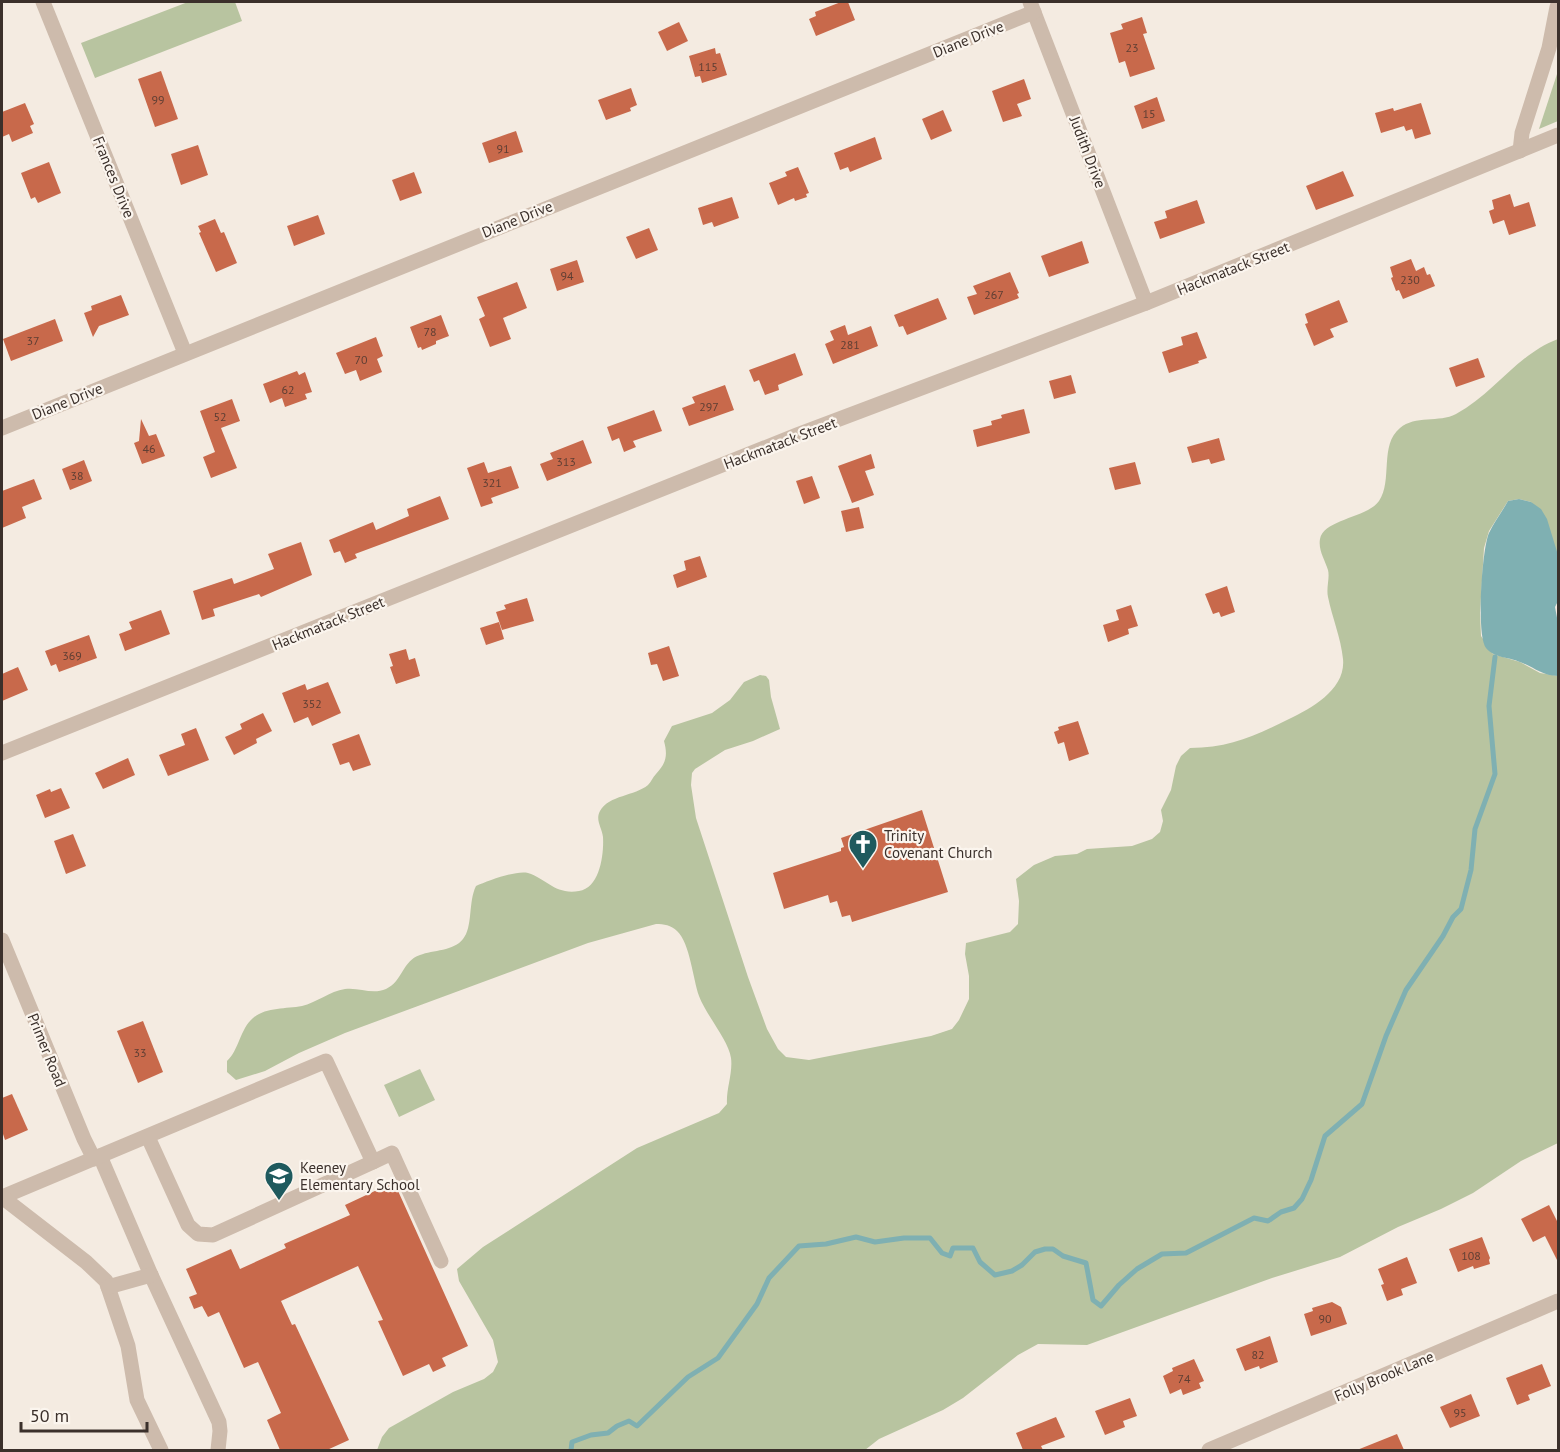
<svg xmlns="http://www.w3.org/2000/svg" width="1560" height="1452" font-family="'PT Sans',sans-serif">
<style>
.green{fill:#b8c4a0}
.water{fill:#7fb0b2}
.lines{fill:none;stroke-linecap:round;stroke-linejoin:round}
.stream{stroke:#7fb0b2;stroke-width:5}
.building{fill:#c8694b}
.minor{stroke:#cdbbac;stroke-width:15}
.labels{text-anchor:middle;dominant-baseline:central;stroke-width:4.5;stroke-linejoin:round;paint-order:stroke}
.number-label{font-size:12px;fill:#5e3e33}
.street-label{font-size:15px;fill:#3b302b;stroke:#fbf5ee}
.poi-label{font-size:15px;fill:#3b302b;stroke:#fbf5ee;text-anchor:start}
</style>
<rect width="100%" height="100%" fill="#f4ebe1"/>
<!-- green -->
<g class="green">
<path d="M188,2H235L242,21L95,78L81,43Z"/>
<path d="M1558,71V121L1539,129Z"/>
<path d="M1558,339V555L1531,502L1519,499L1508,501L1489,531L1484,548L1480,613L1481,636L1493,654L1520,662L1540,673L1558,676V1143L1521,1161L1473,1193L1441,1209L1398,1227L1340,1257L1272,1278L1087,1345L1038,1344L1018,1355L963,1398L943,1410L879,1439L865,1450H377L382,1437L389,1428L453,1392L484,1379L493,1372L498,1362L493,1340L459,1281L457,1269L483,1247L637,1148L719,1113L727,1104C726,1089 733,1073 731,1058C729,1041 706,1015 699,996C693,979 690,943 677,931C671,925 664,924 656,924L588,943L345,1033L299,1053L265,1071L236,1080L227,1072V1061C239,1050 240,1029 253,1018C266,1007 286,1009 302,1006C316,1003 330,991 345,989C359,987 372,995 386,989C403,981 402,961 420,955C433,950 454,951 463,939C473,927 468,902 476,886C488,881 516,870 528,873C547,879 555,895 579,891C600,888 604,854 603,837C602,828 595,820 600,811C609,795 635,796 648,785C651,782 653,777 656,774C666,763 668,756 664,741L672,726L712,713L730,700L744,682L760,675L766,676L769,680L771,697L780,729L753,741L725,750L695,769L692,773L691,785L696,818L748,977L767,1029L778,1049L786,1057L809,1060L931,1036L952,1029L959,1020L969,999V976L965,954L966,943L1010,932L1018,924L1019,901L1016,879L1034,865L1055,856L1077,854L1087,849L1132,846L1152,839L1160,832L1163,821L1161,810L1171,790L1176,766L1181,756L1190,748C1229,748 1255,736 1289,719C1312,708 1346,689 1343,659C1341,638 1332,617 1328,597C1326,588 1330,578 1328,570C1325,560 1318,550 1320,539C1324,519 1367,518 1379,501C1393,481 1379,445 1400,428C1415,415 1439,423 1456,414C1495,393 1516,355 1558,339Z"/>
<path d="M420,1069L435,1100L399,1117L384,1085Z"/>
</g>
<!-- water -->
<path class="water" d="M1519,499L1531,502L1541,509L1547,519L1558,555V601L1555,607L1558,623V676C1542,676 1534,667 1520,662C1509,657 1494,658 1486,648C1476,636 1482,548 1489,533C1494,522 1502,512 1508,501Z"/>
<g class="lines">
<!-- stream -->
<path class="stream" d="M571,1450L572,1442L591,1435L608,1433L617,1426L629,1421L637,1426L688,1377L718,1358L757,1304L769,1278L799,1246L826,1244L856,1237L875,1242L904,1238H930L942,1253L950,1256L953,1248H973L980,1262L995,1275L1012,1271L1022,1265L1035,1252L1045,1249H1053L1063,1256L1086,1263L1093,1300L1101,1306L1119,1285L1137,1269L1162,1254L1186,1253L1254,1218L1268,1221L1281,1212L1294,1208L1302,1199L1311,1180L1325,1136L1362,1104L1386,1036L1406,990L1443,936L1453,917L1461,909L1471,870L1475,829L1495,774L1489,706L1495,657"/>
</g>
<!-- building -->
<g class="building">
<path d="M841,2H848L855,20L816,36L809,19L816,16L815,12Z"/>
<path d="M1142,17L1147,33L1143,34L1155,69L1130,77L1125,61L1119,63L1110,33L1123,29L1121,24Z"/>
<path d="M679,22L688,41L667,51L658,32Z"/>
<path d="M715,48L716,54L720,53L727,75L702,83L700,76L695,77L689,56Z"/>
<path d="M161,71L178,119L155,127L138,79Z"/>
<path d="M1024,79L1031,99L1017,104L1022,116L1003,122L992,91Z"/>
<path d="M631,88L637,105L630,108L631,111L606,120L598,100Z"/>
<path d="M1157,97L1165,121L1142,129L1134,106Z"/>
<path d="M25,103L34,124L30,126L33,133L12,142L9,134L2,137V112Z"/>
<path d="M1421,103L1431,134L1415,139L1412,129L1406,131L1404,126L1381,133L1375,113L1393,108L1394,111Z"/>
<path d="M943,110L952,131L931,140L922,119Z"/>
<path d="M516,131L523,152L489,163L482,143Z"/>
<path d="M875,137L882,159L850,172L848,167L840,170L834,153Z"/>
<path d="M198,145L208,175L181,185L171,154Z"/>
<path d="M49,162L61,193L38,203L35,197L31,199L21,173Z"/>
<path d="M798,167L809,193L806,194L807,197L795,201L794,198L778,205L769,183L787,176L785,172Z"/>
<path d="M1343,171L1354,196L1316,210L1306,186Z"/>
<path d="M414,172L422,193L400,201L392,180Z"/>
<path d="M1510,194L1514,207L1529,202L1536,226L1509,235L1504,220L1493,224L1489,211L1494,209L1492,200Z"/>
<path d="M732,197L739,218L714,227L712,222L703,225L698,208Z"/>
<path d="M1197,200L1205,223L1160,239L1154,222L1167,218L1165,211Z"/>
<path d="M318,215L325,234L294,246L287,226Z"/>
<path d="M215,219L221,233L224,232L237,263L216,272L199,233L201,232L198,226Z"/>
<path d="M649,228L658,250L636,259L626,237Z"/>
<path d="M1082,241L1089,263L1049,277L1041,256Z"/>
<path d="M1411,259L1416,271L1424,267L1427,275L1430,274L1435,286L1403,299L1399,290L1396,291L1391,278L1393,277L1390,267Z"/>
<path d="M577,260L584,282L557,291L550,269Z"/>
<path d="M1010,272L1019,293L1017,294L1019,298L974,315L967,297L977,294L973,286Z"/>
<path d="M517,282L527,308L503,318L511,339L490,347L479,319L485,316L477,297Z"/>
<path d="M121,295L129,315L99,326L93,337L84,313L92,310L91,306Z"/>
<path d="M938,298L947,319L907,335L903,326L899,327L894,315Z"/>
<path d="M1339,300L1348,322L1330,329L1334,337L1314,346L1305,324L1308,323L1305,314Z"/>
<path d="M441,315L449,336L436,341V344L422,350L421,347L418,348L410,327Z"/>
<path d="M55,319L63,341L11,361L3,339Z"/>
<path d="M845,325L848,335L871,326L878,346L833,364L825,344L834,340L830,331Z"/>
<path d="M1197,332L1207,358L1198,361L1199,363L1169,373L1162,352L1183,345L1181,337Z"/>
<path d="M376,337L383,356L377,359L382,372L360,381L356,370L345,374L336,353Z"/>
<path d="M795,353L803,375L778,385L779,390L765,395L759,380L754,382L749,370Z"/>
<path d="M1478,358L1485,377L1456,387L1449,368Z"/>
<path d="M297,371L299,375L305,372L312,392L305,394L307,399L285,407L282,398L270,403L263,384Z"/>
<path d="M1071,375L1076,393L1054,399L1049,381Z"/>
<path d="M725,385L734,410L689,426L682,408L695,403L692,397Z"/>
<path d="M232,399L240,421L221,428L237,468L211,478L203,457L215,452L200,411Z"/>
<path d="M1024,409L1030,433L977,447L973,430L992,425L991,421L1002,418L1001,415Z"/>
<path d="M654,410L662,431L633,441L636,447L624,452L619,438L612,441L607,427Z"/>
<path d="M141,419L149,436L156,434L165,456L142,464L134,443L139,441Z"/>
<path d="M1219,438L1225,460L1211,464L1209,459L1192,463L1187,447Z"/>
<path d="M583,440L592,463L547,481L540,464L553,459L550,453Z"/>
<path d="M871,454L875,468L865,471L874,495L852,503L838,466Z"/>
<path d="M84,460L92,481L70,490L62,469Z"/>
<path d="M484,462L488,473L511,466L519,488L491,498L493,503L481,507L467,468Z"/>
<path d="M1135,462L1141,484L1115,490L1109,468Z"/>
<path d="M812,476L820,498L804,504L796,481Z"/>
<path d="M34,479L42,499L22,507L26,518L2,528V491Z"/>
<path d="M440,496L449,519L355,554L357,558L345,563L340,551L334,553L329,540L373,522L376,530L409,516L407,509Z"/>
<path d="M859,507L864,528L846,532L841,511Z"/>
<path d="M301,542L312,575L261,597L259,594L213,609L215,616L202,620L193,591L232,578L234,584L274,569L268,554Z"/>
<path d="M700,556L707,577L677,588L673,575L686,570L684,561Z"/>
<path d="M1227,586L1235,612L1221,617L1219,612L1213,614L1205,594Z"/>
<path d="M527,598L534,621L502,630L496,612L506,609L504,605Z"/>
<path d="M1131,605L1138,626L1128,629L1129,634L1108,642L1103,625L1119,620L1116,610Z"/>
<path d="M161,610L170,634L125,651L119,634L132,629L129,622Z"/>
<path d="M499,622L504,639L486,645L480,628Z"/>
<path d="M89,635L97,658L59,672L56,664L51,666L45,651Z"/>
<path d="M669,646L679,676L663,681L657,664L651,665L648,653Z"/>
<path d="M406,649L409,660L415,658L420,676L396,684L390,667L393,666L389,654Z"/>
<path d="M18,667L28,690L2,701V674Z"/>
<path d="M328,682L341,713L312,726L308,717L294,723L282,693L305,684L307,690Z"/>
<path d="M263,713L272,731L256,739L257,743L234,755L225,737L242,729L240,724Z"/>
<path d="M1078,721L1089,754L1069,761L1064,742L1058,744L1054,732L1059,730L1058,727Z"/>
<path d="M196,728L209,760L168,776L159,755L185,745L181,734Z"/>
<path d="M359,734L371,765L353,771L349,762L340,765L332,744Z"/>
<path d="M128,758L135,775L103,789L95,773Z"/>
<path d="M61,788L70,808L45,818L36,795L50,789L51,792Z"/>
<path d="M922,810L948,892L852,922L850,915L842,917L837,901L830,903L828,895L784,909L773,873L841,851V848L844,847L841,838Z"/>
<path d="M73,834L86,866L66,874L54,841Z"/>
<path d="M143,1021L163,1072L138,1083L117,1031Z"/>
<path d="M12,1094L28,1130L5,1140L2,1131V1098Z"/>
<path d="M394,1182L468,1346L442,1358L446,1366L433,1372L429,1364L403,1376L378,1321L383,1320L358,1266L281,1301L292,1325L295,1324L349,1440L327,1450H280L267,1420L281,1413L258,1362L244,1368L219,1312L208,1317L202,1306L194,1309L189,1297L197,1294L186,1269L231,1249L240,1269L286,1248L284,1244L350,1215L345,1205Z"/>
<path d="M1549,1205L1558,1223V1262L1545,1236L1533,1242L1521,1219Z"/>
<path d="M1482,1237L1490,1258L1489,1260L1490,1264L1474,1269L1473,1266L1458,1272L1449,1249Z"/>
<path d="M1407,1257L1417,1283L1401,1289L1403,1295L1387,1301L1381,1285L1384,1284L1378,1269Z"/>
<path d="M1332,1302L1341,1307L1347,1324L1311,1336L1304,1314L1313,1311L1312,1308Z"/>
<path d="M1270,1336L1278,1362L1260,1369L1259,1366L1245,1371L1236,1349Z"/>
<path d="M1194,1359L1204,1381L1199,1383L1201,1388L1183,1395L1181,1389L1170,1394L1163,1376L1173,1371L1172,1368Z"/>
<path d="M1542,1364L1551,1386L1528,1395L1530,1400L1517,1405L1506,1378Z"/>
<path d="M1471,1394L1480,1416L1450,1428L1440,1407Z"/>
<path d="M1130,1398L1137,1416L1123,1421L1125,1427L1105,1435L1095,1411Z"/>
<path d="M1056,1417L1065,1437L1041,1446L1043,1450H1023L1016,1433Z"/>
<path d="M1397,1434L1404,1450H1357Z"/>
</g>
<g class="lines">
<!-- minor -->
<g class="minor">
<path d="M43,2L185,353"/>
<path d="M1030,2L1146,303"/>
<path d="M1520,151L1522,133L1549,48L1557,7"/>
<path d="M2,428L1034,12"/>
<path d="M2,753L797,435L1146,303L1558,135"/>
<path d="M2,940L84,1139L94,1159"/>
<path d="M100,1156L151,1275L219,1422L220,1431L218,1450"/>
<path d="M373,1162L392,1153L441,1261"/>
<path d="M2,1197L326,1061L373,1162L213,1235L198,1234L188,1225L148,1137"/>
<path d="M2,1197L86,1262L106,1281L128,1346L137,1400L161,1450"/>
<path d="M108,1287L151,1275"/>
<path d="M1209,1450L1558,1301"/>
</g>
</g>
<!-- icons -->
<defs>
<g id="church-pin" transform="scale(1.5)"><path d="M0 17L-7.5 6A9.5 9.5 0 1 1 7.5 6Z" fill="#1f5a5e" stroke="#fbf5ee"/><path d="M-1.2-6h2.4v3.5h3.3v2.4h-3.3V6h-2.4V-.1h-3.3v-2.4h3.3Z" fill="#fff"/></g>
<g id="school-pin" transform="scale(1.5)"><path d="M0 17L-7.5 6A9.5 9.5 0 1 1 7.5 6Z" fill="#1f5a5e" stroke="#fbf5ee"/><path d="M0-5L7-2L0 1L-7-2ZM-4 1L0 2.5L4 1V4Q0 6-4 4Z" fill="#fff"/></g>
</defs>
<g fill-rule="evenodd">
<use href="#church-pin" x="863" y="844"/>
<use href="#school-pin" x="279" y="1176"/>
</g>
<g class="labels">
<!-- number labels -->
<g class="number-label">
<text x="1132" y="47">23</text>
<text x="708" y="66">115</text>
<text x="158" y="99">99</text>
<text x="1149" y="113">15</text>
<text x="503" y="148">91</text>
<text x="567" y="275">94</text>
<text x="1410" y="279">230</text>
<text x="994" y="294">267</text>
<text x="430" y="331">78</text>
<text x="33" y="340">37</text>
<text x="850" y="344">281</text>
<text x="361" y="359">70</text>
<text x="288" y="389">62</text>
<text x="709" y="406">297</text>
<text x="220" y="416">52</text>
<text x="149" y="448">46</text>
<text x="566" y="461">313</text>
<text x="77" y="475">38</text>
<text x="492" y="482">321</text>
<text x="72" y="655">369</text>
<text x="312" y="703">352</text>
<text x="140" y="1052">33</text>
<text x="1471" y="1255">108</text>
<text x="1325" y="1318">90</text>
<text x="1258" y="1354">82</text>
<text x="1184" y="1378">74</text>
<text x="1460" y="1412">95</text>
</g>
<!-- street labels -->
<g class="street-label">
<text transform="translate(968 39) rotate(-22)">Diane Drive</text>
<text transform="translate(1088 152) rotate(69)">Judith Drive</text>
<text transform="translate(114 177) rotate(68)">Frances Drive</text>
<text transform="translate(517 219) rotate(-22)">Diane Drive</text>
<text transform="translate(1233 268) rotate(-22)">Hackmatack Street</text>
<text transform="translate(67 401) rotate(-22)">Diane Drive</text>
<text transform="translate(780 443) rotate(-21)">Hackmatack Street</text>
<text transform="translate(328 623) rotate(-22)">Hackmatack Street</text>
<text transform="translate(47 1050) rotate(68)">Primer Road</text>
<text transform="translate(1384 1376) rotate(-23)">Folly Brook Lane</text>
</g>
<!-- poi labels -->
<g class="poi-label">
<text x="884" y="835">Trinity<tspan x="884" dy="17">Covenant Church</tspan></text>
<text x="300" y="1167">Keeney<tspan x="300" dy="17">Elementary School</tspan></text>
</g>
</g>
<!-- border -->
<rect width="1560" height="1452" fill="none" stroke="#3b302b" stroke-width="6"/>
<!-- scale -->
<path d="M21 1422v9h126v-9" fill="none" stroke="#3b302b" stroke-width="3"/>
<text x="30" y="1422" font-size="18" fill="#3b302b" stroke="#fbf5ee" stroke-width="4.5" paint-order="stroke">50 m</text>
</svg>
